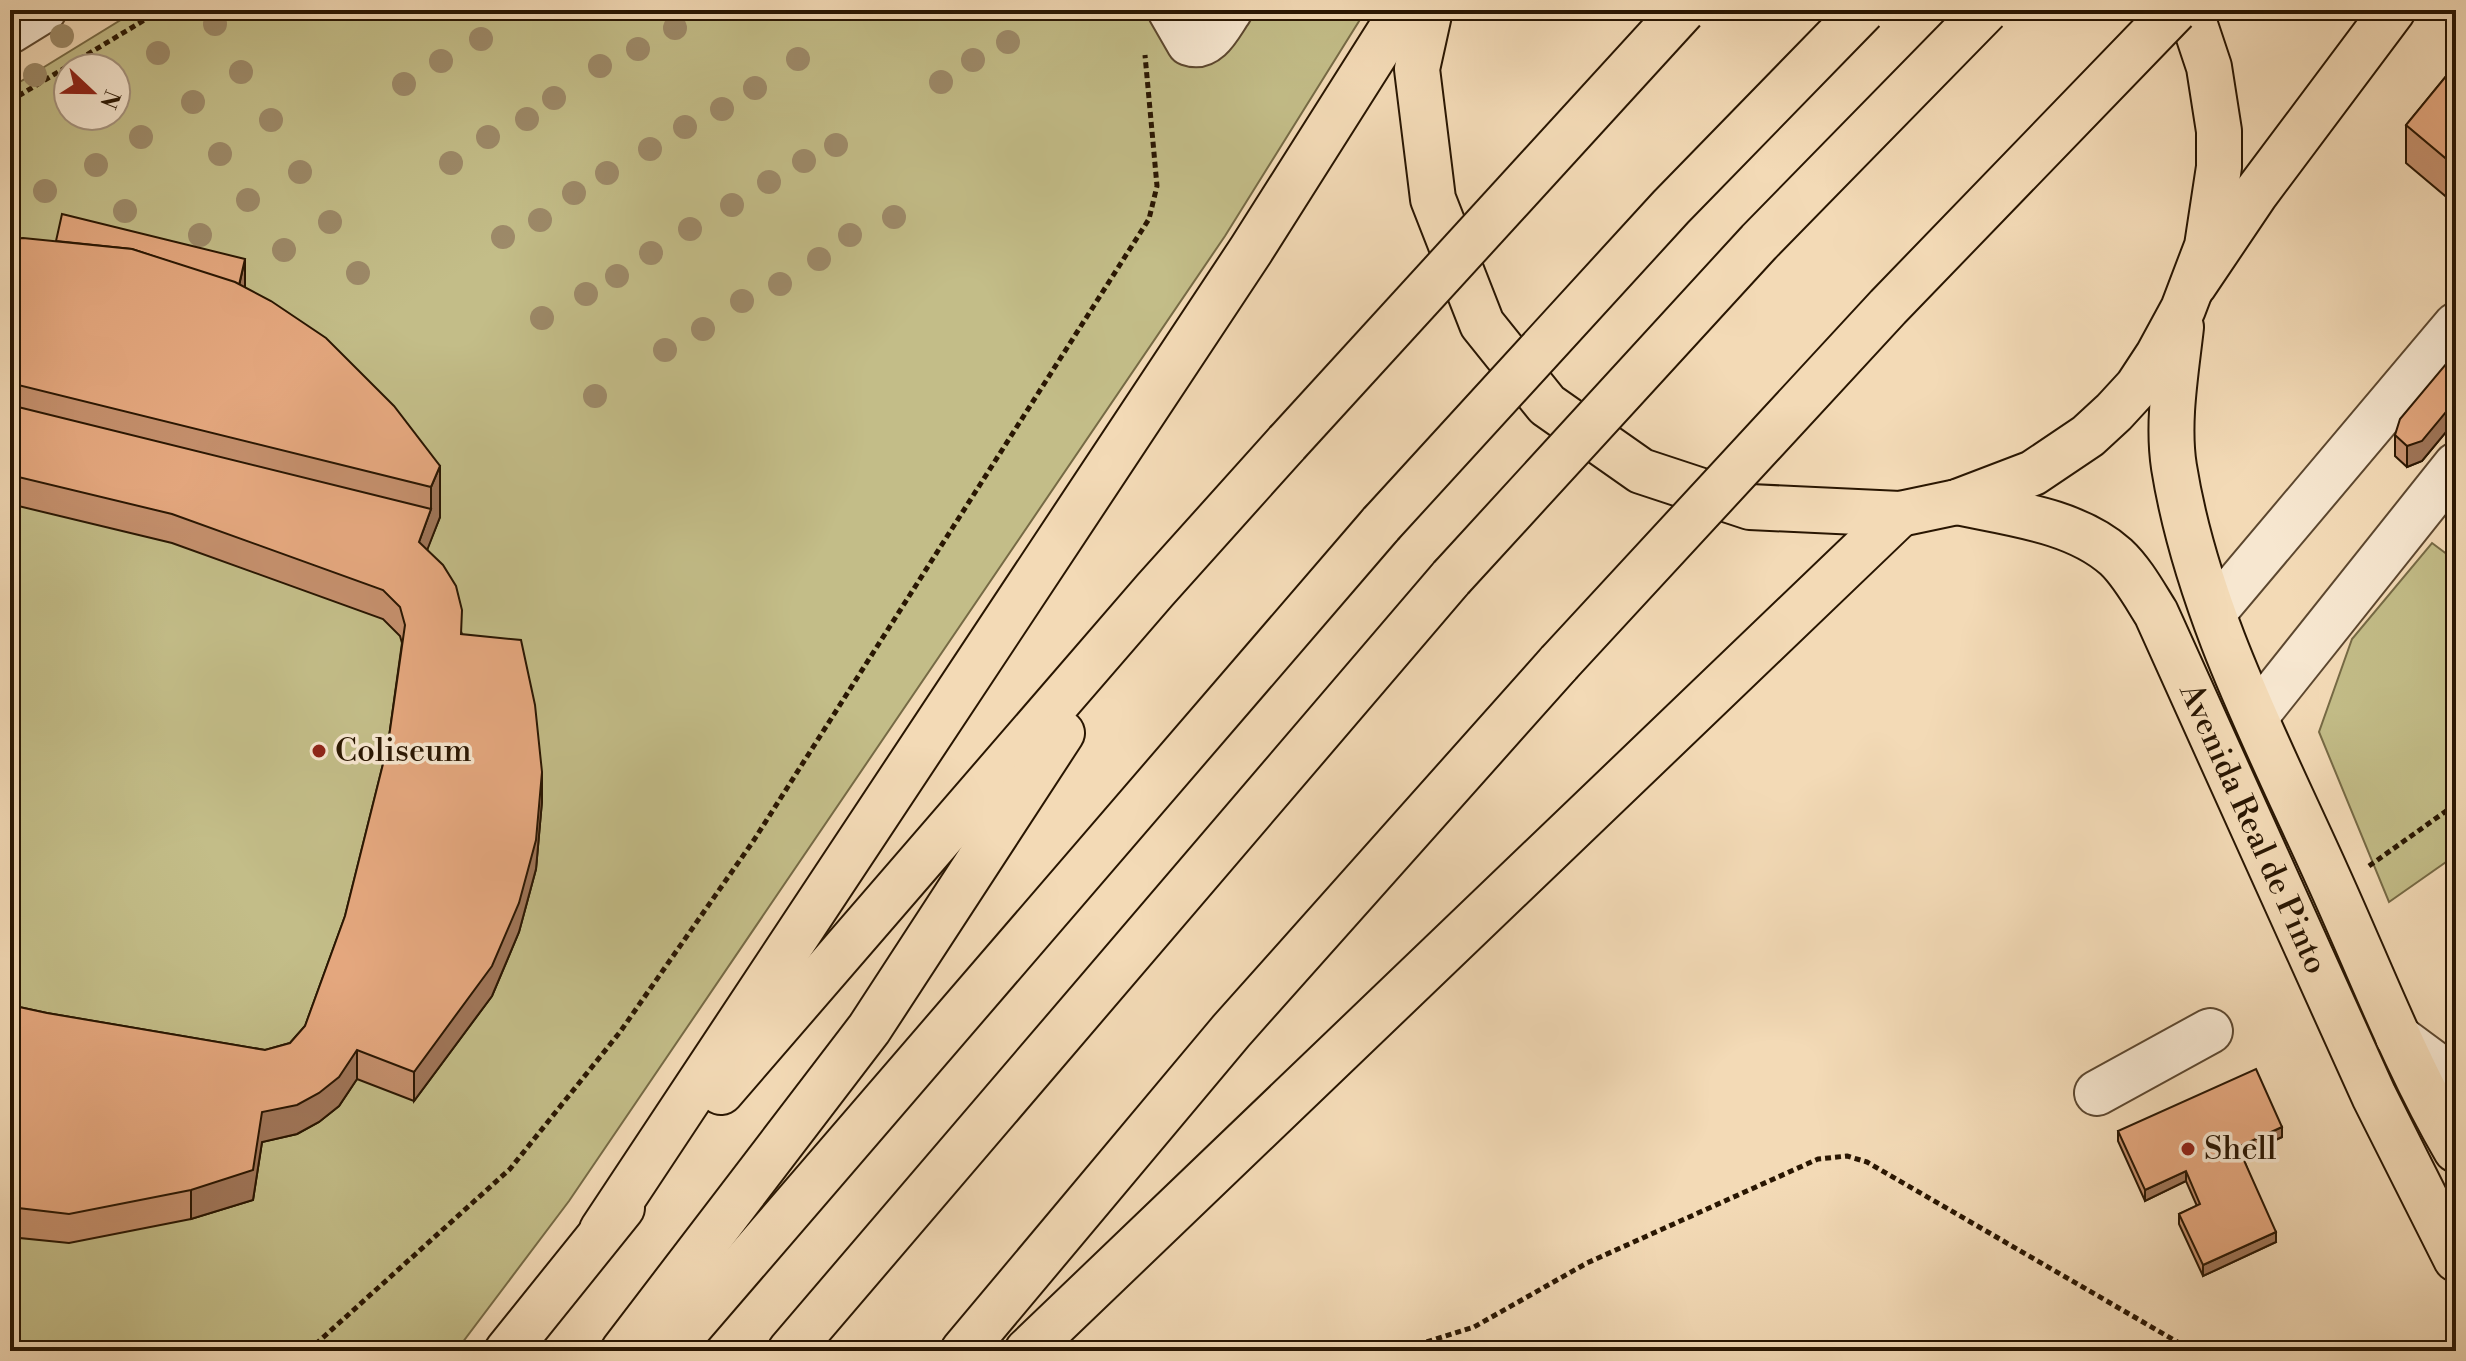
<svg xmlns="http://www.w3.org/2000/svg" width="2466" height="1361" font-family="'Libre Bodoni',serif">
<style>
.green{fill:#c3bd88;stroke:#766a45;stroke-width:2;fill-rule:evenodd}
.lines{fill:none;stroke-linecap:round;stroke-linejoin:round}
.minor-casing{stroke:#5c472f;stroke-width:48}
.major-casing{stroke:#291602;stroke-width:48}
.highway-casing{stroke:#291602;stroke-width:48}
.path{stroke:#291602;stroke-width:5;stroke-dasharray:6 4;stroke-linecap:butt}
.minor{stroke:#f7e7d0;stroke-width:44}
.major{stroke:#f3dab6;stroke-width:44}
.highway{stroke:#f3dab6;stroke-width:44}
.highway-bridge-casing{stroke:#291602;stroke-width:48;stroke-linecap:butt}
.highway-bridge{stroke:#f3dab6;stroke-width:44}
.tree{fill:#9d8a69}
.wall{fill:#c5906d;stroke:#291602;stroke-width:2}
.shaded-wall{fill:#a07659;stroke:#291602;stroke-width:2}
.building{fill:#e5a87f;stroke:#291602;stroke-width:2}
.poi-dot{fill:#8f2418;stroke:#f7e7d0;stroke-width:3}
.labels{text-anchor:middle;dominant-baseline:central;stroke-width:7;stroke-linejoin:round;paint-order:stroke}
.poi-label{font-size:32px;fill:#291602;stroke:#f7e7d0;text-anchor:start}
.street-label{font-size:32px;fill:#291602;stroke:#f7e7d0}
</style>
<rect width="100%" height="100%" fill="#f3dab6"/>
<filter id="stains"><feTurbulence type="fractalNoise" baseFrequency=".0025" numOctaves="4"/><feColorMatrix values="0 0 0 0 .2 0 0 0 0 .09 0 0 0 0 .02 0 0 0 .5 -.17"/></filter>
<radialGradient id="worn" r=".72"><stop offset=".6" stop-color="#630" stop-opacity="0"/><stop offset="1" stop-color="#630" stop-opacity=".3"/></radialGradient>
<!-- green -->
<g class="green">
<path d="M137,10H1366L1225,236L569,1201L456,1351H10V88ZM68,68H116V116H68Z"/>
<path d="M2432,543L2456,561V855L2389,902L2319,732L2352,639Z"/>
</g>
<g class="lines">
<!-- minor casing -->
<g class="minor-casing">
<g id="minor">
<path d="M1170,10L1189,43C1209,50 1220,24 1230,10"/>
<path d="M10,31L44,10"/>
<path d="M2214,612L2456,325"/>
<path d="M2256,716L2456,465"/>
<path d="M2398,1037L2456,1080"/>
<path d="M2097,1093L2210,1031"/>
</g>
</g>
<!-- major casing -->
<g class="major-casing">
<g id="major">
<path d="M1430,10L1417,69L1433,199L1482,324L1547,405L1641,471L1750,507L1900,514L1957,502L2033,473L2088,436L2114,412L2137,387L2158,355L2183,309L2207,246L2219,167V131L2209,67L2190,10"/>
<path d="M2181,327C2176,372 2167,422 2174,467C2197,610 2268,744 2327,875C2369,967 2405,1063 2456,1150"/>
<path id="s1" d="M1957,502C2008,513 2075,520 2116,557C2132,572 2144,594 2156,613L2374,1096L2456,1259"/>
</g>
</g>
<!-- highway casing -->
<g class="highway-casing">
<g id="highway">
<path d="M2194,285L2256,193L2393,10"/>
<path d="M721,1092L1155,590L1287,443"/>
<path d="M602,1230L1251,250L1403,10"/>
<path d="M507,1351L622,1208"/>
<path d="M623,1351L869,1029L1062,733"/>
<path d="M669,1351L1381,524"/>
<path d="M790,1351L1451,578"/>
<path d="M963,1351L1231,1031L1559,663"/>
<path d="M1027,1351L1900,514"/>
</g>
</g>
<!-- path -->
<g class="path">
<path d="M10,101L161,10"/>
<path d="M2369,866L2456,804"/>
<path d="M308,1351L510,1169L620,1032L754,840L1149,219L1157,186L1145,55"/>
<path d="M1398,1351L1474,1327L1587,1263L1818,1159L1847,1156L1867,1162L2193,1351"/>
</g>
<!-- minor -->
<use href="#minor" class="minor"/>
<!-- major -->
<use href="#major" class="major"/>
<!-- highway -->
<use href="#highway" class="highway"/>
<!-- highway-bridge casing -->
<g class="highway-bridge-casing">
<g id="highway-bridge">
<path d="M1287,443L1683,10"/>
<path d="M1381,524L1671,207L1863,10"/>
<path d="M1451,578L1759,242L1986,10"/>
<path d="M1559,663L1888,307L2175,10"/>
</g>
</g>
<!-- highway-bridge -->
<use href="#highway-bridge" class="highway-bridge"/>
</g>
<!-- trees -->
<g class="tree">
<circle cx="215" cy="24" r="12"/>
<circle cx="675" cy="28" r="12"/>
<circle cx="62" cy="36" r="12"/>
<circle cx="481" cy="39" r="12"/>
<circle cx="1008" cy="42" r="12"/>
<circle cx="638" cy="49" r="12"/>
<circle cx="158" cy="53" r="12"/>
<circle cx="798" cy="59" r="12"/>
<circle cx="973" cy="60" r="12"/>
<circle cx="441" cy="61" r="12"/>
<circle cx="600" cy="66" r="12"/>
<circle cx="241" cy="72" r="12"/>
<circle cx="35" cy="75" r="12"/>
<circle cx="941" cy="82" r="12"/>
<circle cx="404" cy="84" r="12"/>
<circle cx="755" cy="88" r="12"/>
<circle cx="554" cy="98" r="12"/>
<circle cx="193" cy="102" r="12"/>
<circle cx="722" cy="109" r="12"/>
<circle cx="527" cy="119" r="12"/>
<circle cx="271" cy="120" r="12"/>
<circle cx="685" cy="127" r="12"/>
<circle cx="141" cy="137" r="12"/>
<circle cx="488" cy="137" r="12"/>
<circle cx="836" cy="145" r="12"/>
<circle cx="650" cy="149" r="12"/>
<circle cx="220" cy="154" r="12"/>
<circle cx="804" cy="161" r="12"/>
<circle cx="451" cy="163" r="12"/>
<circle cx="96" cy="165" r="12"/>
<circle cx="300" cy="172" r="12"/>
<circle cx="607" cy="173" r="12"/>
<circle cx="769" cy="182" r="12"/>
<circle cx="45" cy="191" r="12"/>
<circle cx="574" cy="193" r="12"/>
<circle cx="248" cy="200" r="12"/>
<circle cx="732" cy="205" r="12"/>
<circle cx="125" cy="211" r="12"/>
<circle cx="894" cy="217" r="12"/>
<circle cx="540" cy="220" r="12"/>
<circle cx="330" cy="222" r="12"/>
<circle cx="690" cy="229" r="12"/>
<circle cx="200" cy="235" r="12"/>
<circle cx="850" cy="235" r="12"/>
<circle cx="503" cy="237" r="12"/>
<circle cx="284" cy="250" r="12"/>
<circle cx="651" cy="253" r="12"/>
<circle cx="819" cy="259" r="12"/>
<circle cx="358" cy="273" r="12"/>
<circle cx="617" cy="276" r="12"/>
<circle cx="780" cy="284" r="12"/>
<circle cx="586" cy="294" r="12"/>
<circle cx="742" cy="301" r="12"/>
<circle cx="542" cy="318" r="12"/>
<circle cx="703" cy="329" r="12"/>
<circle cx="665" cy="350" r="12"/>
<circle cx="595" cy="396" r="12"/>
</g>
<!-- wall -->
<g class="wall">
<path d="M2456,64V205L2406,163V125Z"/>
<path d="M10,239L245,288L440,466V517L427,549L462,634L542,801L536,869L519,932L492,996L414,1101L357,1079L339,1106L319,1122L297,1134L262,1142L253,1200L191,1219L69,1243L10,1237V1005L47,1013L265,1050L290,1043L305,1026L345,916L388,744L402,643L400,636L383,619L172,543L10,504Z"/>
<path d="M2456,360V420L2422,461L2407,467L2395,456V435Z"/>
<path d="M2118,1131L2282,1137L2242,1155L2276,1242L2203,1276L2179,1224V1214L2197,1206L2186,1181L2145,1201L2118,1141Z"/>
</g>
<!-- shaded-wall -->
<g class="shaded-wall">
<path d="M245,259V288L235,304Z"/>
<path d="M2456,400V420L2422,461L2407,467V446Z"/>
<path d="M440,466V517L419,571V542L431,509V487Z"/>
<path d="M542,772V801L536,869L519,932L492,996L414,1101V1072Z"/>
<path d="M357,1050V1079L339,1106L319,1122L297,1134L262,1142L253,1200L191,1219V1190L262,1112Z"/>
<path d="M2282,1127V1137L2238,1157V1147Z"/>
<path d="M2186,1171V1181L2145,1201V1190Z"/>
<path d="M2276,1232V1242L2203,1276V1265Z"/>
</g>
<!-- building -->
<g class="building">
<path d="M2456,64V167L2406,125Z"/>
<path d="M62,214L245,259L239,285L132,249L56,241Z"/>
<path d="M23,238L132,249L235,282L271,301L326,338L394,406L440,466L431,487L10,383V239Z"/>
<path d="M2456,360V400L2422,441L2407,446L2395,435L2400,419L2446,364Z"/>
<path d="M10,405L431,509L419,542L443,565L456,586L462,610L461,634L521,640L535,705L542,772L536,840L519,903L492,966L414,1072L357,1050L339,1077L319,1093L297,1105L262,1112L253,1170L191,1190L69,1214L10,1207V1005L47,1013L265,1050L290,1043L305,1026L345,916L388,744L405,625L400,607L383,590L172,514L10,475Z"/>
<path d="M2256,1069L2282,1127L2238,1147L2276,1232L2203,1265L2179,1214L2200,1204L2186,1171L2145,1190L2118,1131Z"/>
</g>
<!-- markers -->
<g class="poi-dot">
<circle cx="319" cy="751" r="8"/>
<circle cx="2188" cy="1149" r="8"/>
</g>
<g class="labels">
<!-- poi labels -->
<g class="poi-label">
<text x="335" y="751">Coliseum</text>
<text x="2204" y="1149">Shell</text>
</g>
<!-- street labels -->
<g class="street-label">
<text stroke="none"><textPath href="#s1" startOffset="476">Avenida Real de Pinto</textPath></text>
</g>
</g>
<!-- margin -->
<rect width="2466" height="1361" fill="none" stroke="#f3dab6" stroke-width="40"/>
<rect x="12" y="12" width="2442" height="1337" fill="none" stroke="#291602" stroke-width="4"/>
<rect x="20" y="20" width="2426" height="1321" fill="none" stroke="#291602" stroke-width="2"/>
<!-- north arrow -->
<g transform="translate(92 92) rotate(112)"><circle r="38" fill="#f7e7d0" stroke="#a5937e" stroke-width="2"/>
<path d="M0-6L14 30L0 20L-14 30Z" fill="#8f2418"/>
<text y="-12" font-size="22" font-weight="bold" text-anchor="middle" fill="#291602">N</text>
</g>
<rect width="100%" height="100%" filter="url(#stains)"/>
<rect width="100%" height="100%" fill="url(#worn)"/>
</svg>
